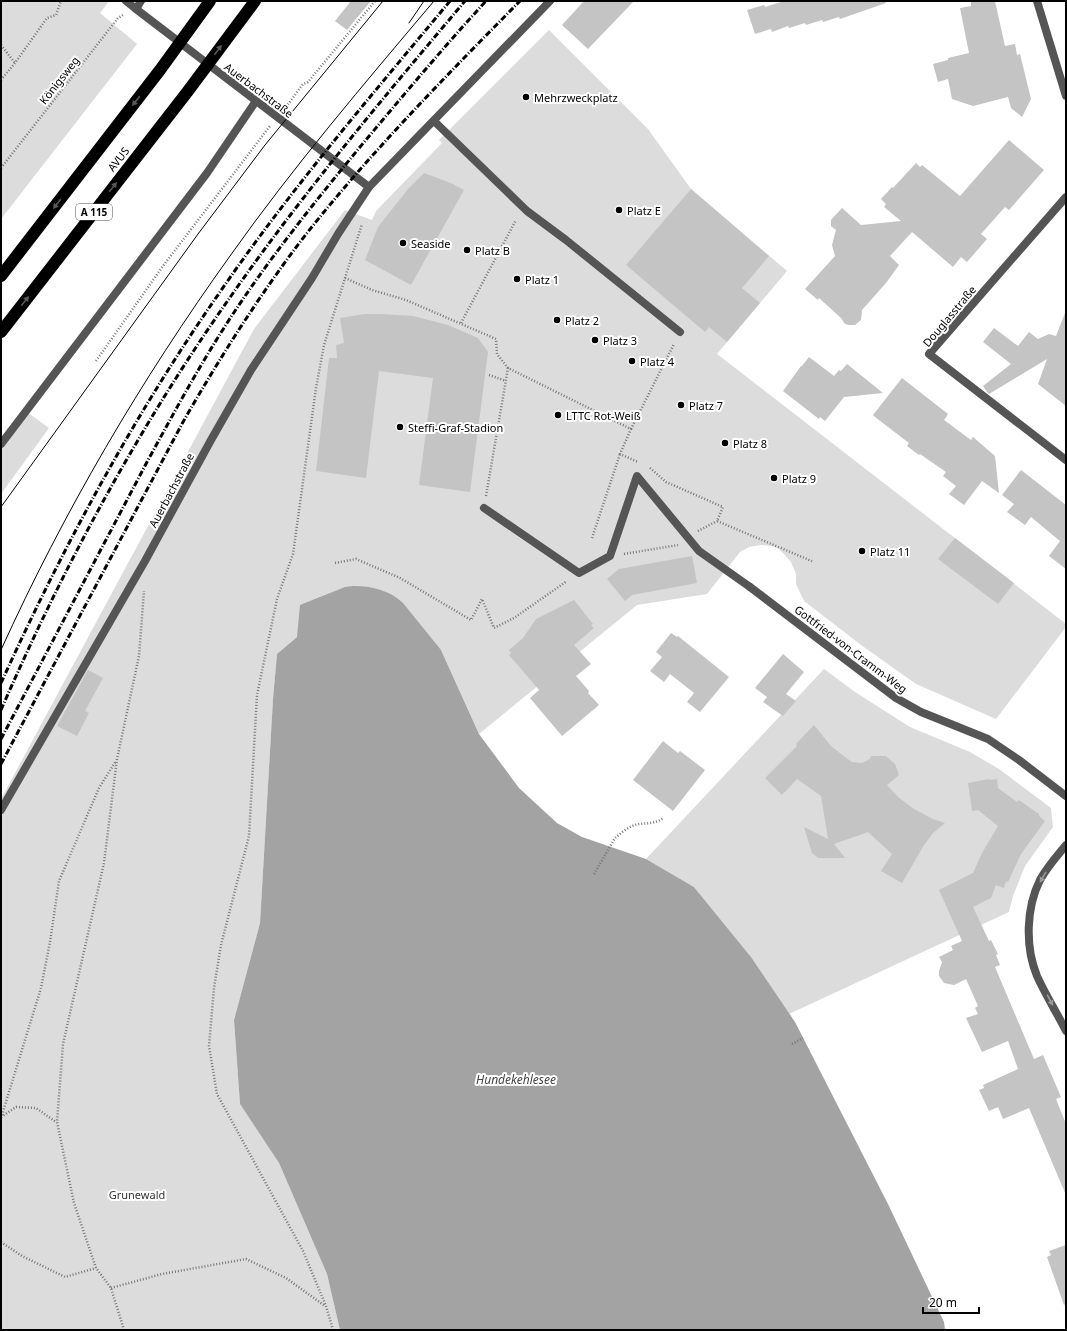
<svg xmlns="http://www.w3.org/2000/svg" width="1067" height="1331" font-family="'Noto Sans',sans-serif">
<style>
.green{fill:#dcdcdc}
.water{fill:#a3a3a3}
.building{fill:#c4c4c4}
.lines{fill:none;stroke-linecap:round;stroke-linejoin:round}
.path{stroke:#777;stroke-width:2.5;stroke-dasharray:1 2;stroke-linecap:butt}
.lane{stroke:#555;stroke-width:8}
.street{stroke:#555;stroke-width:8}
.highway{stroke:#000;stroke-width:12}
.tram{stroke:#000;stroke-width:1}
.rail{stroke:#000;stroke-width:3;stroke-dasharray:6 2 1 2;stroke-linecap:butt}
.oneway{fill:#595959}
.oneway2{fill:#999}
.poi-dot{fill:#000;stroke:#fff;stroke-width:1.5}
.labels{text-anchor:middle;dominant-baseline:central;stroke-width:4;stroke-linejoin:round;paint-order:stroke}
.shield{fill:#fff;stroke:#4c4c4c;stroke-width:1}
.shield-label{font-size:10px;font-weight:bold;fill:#000}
.street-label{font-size:11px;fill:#000;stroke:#fff}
.poi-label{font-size:11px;fill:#000;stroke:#fff;text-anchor:start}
.park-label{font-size:11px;fill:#333;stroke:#fff}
.water-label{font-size:12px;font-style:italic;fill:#444;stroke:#fff}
</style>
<rect width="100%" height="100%" fill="#fff"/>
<!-- green -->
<g class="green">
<path d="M1,1H109L100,13L137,44L1,219Z"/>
<path d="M549,30L648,129L691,189L787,271L717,354L1066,624V627L996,719L916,684L861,645L804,601L796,584V574L791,562L785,555L779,549L772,546L761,545L749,547L740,552L707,594L637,605L479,734L441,650L353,586L337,590L297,637L277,654L273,699L260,923L234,1020L240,1104L279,1163L327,1274L340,1330H1V799L254,329L345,210L372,220L376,211L442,143L439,140Z"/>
<path d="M27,412L49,428L1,494V446Z"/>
<path d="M824,669L855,692L910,727L970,752L999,769L1051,808L1053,827L1025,866L1013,896L1009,912L789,1014L751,957L694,887L646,859Z"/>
</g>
<!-- water -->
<path class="water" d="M353,586C372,586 389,590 403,603L441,650L479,734L519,788L557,823L582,837L646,859L694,887L751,957L795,1022L888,1204L944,1322L945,1330H340L327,1274L279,1163L240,1104L234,1020L260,923L273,699L277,654L297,637L300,605L345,587Z"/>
<!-- building -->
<g class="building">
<path d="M351,1H371L347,30L335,21Z"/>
<path d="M584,1H634L588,49L562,25Z"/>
<path d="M784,1H885L886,3L840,19L839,17L823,22L822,20L806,25L805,23L789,28L788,26L772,32L771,29L755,34L747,10L764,5L765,7Z"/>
<path d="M971,1H995L1005,46L1015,44L1017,55L1020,54L1031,99L1022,117L1011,108L1008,97L973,106L952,99L948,79L938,82L933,64L948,60V58L969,53L960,8L971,6Z"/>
<path d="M1009,140L1044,170L1009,210L1005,207L981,234L987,239L967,262L961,257L953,267L912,232L890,256L899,265L886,283L862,310L861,320L855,325H849L845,324L841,318L819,298L818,300L805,289L835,256L832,245L836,230L831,226V220L842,208L861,225L901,221L884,207L886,204L881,199L892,187L893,188L916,163L920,167L922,165L960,196Z"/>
<path d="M424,173L451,183L464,190L411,285L365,260L378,227L408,189Z"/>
<path d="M691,189L769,256L742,288L760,303L727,342L709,327L705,332L626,265Z"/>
<path d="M1065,313L1066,314V406L1038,384L1047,359L989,394L987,392L983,386L1011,364L983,342L994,328L1018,346L1029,332L1038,339L1049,334L1056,336Z"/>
<path d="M365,314H381L413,316L448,325L478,338L488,352L470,492L419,485L433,378L379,371L366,478L316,471L329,358H337L336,345L344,343L340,318Z"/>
<path d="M809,357L834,376L839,370L841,371L847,364L883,393L844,397L825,421L820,417L819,419L783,391L801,366H802Z"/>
<path d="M902,378L948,414L944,420L971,440L973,437L995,456L999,493L982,481L964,505L949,494L956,486L943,476L946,472L920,454L919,455L907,446L909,443L875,417L873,415Z"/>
<path d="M1021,470L1066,505V569L1049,556L1060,541L1031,517L1025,525L1007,512L1014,504L1002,495Z"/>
<path d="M955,538L1014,583L998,604L938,559Z"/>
<path d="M692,556L697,583L632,595L625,601L607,579L619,569Z"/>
<path d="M574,600L593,624L591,625L594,628L574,645L591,664L576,676L589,691L588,693L599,705L562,736L530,698L539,690L509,655L511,653L509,650L523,638L536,619Z"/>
<path d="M671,633L677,637L678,636L729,677L700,712L687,702L694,693L670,674L664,682L650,671L662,657L656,652Z"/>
<path d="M783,654L804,672L786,694L796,701L783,716L763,702L767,697L755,688Z"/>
<path d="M88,670L103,678L85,711L89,713L77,736L57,726Z"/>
<path d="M814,725L831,746L845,757L852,762L862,763L870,759L871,756H886L895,764L899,775L887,785L898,797L914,809L933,819L945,823L933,833L924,845L902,883L881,871L892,854L868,832L834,844L845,858H818L812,853L804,827L828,839L821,796L797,779L782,795L765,778L797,746L796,744Z"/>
<path d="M663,741L678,753L680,751L705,770L673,811L633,780Z"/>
<path d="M989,779L990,780L997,779L998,788L1017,802L1019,800L1026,805L1039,814V816L1045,821L1021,854L1008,882L1006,881L1004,888L996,885L991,898L973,907L989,941L991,940L998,954L996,955L1000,965L995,967L1034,1059L1043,1055L1061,1097L1056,1099L1066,1124V1195L1029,1108L1003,1119L998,1107L989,1111L979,1090L984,1088L983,1085L1018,1069L1008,1041L982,1052L966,1018L978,1014L975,1008L978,1006L966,979L954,985L944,983L939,976V971L942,962L939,957L953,950L951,946L962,941L939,890L973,873L982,853L998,826L978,810L972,811L968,783Z"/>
<path d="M1066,1245V1305H1064L1047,1257L1051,1255L1049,1251Z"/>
</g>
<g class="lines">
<!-- path -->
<g class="path">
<path d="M1,45L15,63"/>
<path d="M1,80L15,63L47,18L56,15L61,1"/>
<path d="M286,107L303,84L308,82L375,1"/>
<path d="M1,168L118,18L123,15"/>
<path d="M345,278L372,290L406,300L496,339L497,354L508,368"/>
<path d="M461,323L516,220"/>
<path d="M96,361L163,266L270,126"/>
<path d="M489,375L506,381"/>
<path d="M631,429L674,344"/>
<path d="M650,468L666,482L723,507L717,521L814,562"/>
<path d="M486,496L508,368L631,429L620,454L638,462"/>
<path d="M698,531L717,521"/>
<path d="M592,538L620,454"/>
<path d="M624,554L678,545"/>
<path d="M335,563L356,559L400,578L471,620L482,599L494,628L514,618L567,581"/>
<path d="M594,874L615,838C621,833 628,827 635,825C645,822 655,825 663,818"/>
<path d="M792,1044L803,1038"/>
<path d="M1,1117L16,1107L36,1108L56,1122"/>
<path d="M1,1118L41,988L50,942L59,881L99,788L116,761"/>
<path d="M1,1242L22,1256L65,1277L96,1268"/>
<path d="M111,1288L162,1274L246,1259L286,1278L325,1306"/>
<path d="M124,1330L111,1288L96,1268L74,1203L57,1122L63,1044L104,863L117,759L139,656L144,591"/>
<path d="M333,1330L326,1306L303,1251L217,1094L209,1046L214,988L221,945L249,836L257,695L277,599L293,554L316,388L324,345L362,224"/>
</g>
<!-- lane -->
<g class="lane">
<path d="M126,1L136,9"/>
<path d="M434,121L527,211L566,240L680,332"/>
<path d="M1,444L207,173L256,101"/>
<path d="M484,508L579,573L610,556L637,476L699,551L750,587"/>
<path d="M1,810L145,561L211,440L251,370L312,278L338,234L369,187"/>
</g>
<!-- street -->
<g class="street">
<path d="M141,1L136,9L369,187L550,1"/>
<path d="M1037,1L1066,96"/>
<path d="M1066,197L929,354L1066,460"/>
<path d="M750,587L896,698L921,712L988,739L1019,760L1066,796"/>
<path d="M1066,845C1057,856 1047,867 1040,880C1026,908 1025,947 1037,976C1045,994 1057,1013 1066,1031"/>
</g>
<!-- highway -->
<g class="highway">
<path d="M1,276L160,70L210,1"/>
<path d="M1,332L188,91L255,1"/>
</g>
<!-- tram -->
<g class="tram">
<path d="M409,23L424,1"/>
<path d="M1,507L198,234L265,145L383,1"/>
<path d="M1,650C64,511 141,380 230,256C293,167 364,84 434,1"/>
</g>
<!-- rail -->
<g class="rail">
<path d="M1,683C63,547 134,415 220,292C290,190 371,96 450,1"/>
<path d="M1,710C64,565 140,425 231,296C303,193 384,97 465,1"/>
<path d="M1,739L147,462C170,420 192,379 217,339C259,271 309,209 360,147C401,98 442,49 486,1"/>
<path d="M1,764L183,422C219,359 257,299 300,242C366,157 444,78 520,1"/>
</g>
</g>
<!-- one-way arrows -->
<defs><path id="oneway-solid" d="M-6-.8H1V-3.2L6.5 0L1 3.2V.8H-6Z"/></defs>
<g class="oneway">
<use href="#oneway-solid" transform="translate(218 50) rotate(-54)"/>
<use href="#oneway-solid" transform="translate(136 101) rotate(128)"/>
<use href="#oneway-solid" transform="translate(113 187) rotate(-52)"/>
<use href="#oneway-solid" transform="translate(57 204) rotate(128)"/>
<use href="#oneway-solid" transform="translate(25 301) rotate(-52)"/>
</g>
<g class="oneway2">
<use href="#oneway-solid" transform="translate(1043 877) rotate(120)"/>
<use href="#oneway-solid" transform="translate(1050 1000) rotate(62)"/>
</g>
<!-- markers -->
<g class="poi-dot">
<circle cx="526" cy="97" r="4"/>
<circle cx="619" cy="210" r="4"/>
<circle cx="403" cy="243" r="4"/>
<circle cx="467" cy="250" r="4"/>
<circle cx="517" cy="279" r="4"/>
<circle cx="557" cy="320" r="4"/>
<circle cx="595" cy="340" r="4"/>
<circle cx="632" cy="361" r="4"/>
<circle cx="681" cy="405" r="4"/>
<circle cx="558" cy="415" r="4"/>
<circle cx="400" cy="427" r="4"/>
<circle cx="725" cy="443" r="4"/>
<circle cx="774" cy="478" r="4"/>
<circle cx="862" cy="551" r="4"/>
</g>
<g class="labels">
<!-- shield labels -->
<rect class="shield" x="76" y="204" width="36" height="16" rx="3"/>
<g class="shield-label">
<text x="94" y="212">A 115</text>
</g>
<!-- street labels -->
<g class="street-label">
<text transform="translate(59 80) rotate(-52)">Königsweg</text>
<text transform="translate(259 90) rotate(37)">Auerbachstraße</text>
<text transform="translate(118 159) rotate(-52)">AVUS</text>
<text transform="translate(949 316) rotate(-50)">Douglasstraße</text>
<text transform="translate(171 490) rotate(-62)">Auerbachstraße</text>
<text transform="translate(851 649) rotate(37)">Gottfried-von-Cramm-Weg</text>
</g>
<!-- poi labels -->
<g class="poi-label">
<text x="534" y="97">Mehrzweckplatz</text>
<text x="627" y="210">Platz E</text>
<text x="411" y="243">Seaside</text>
<text x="475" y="250">Platz B</text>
<text x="525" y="279">Platz 1</text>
<text x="565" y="320">Platz 2</text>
<text x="603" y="340">Platz 3</text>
<text x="640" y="361">Platz 4</text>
<text x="689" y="405">Platz 7</text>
<text x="566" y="415">LTTC Rot-Weiß</text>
<text x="408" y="427">Steffi-Graf-Stadion</text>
<text x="733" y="443">Platz 8</text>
<text x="782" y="478">Platz 9</text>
<text x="870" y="551">Platz 11</text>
</g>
<!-- park labels -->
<g class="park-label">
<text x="137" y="1194">Grunewald</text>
</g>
<!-- water labels -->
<g class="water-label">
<text x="516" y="1079">Hundekehlesee</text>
</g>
</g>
<!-- border -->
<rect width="1067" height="1331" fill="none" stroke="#000000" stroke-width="4"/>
<!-- scale -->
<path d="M923 1307v6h56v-6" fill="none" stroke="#000000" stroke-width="2"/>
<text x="929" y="1307" font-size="12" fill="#000000" stroke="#ffffff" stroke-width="3" paint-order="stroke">20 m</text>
</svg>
